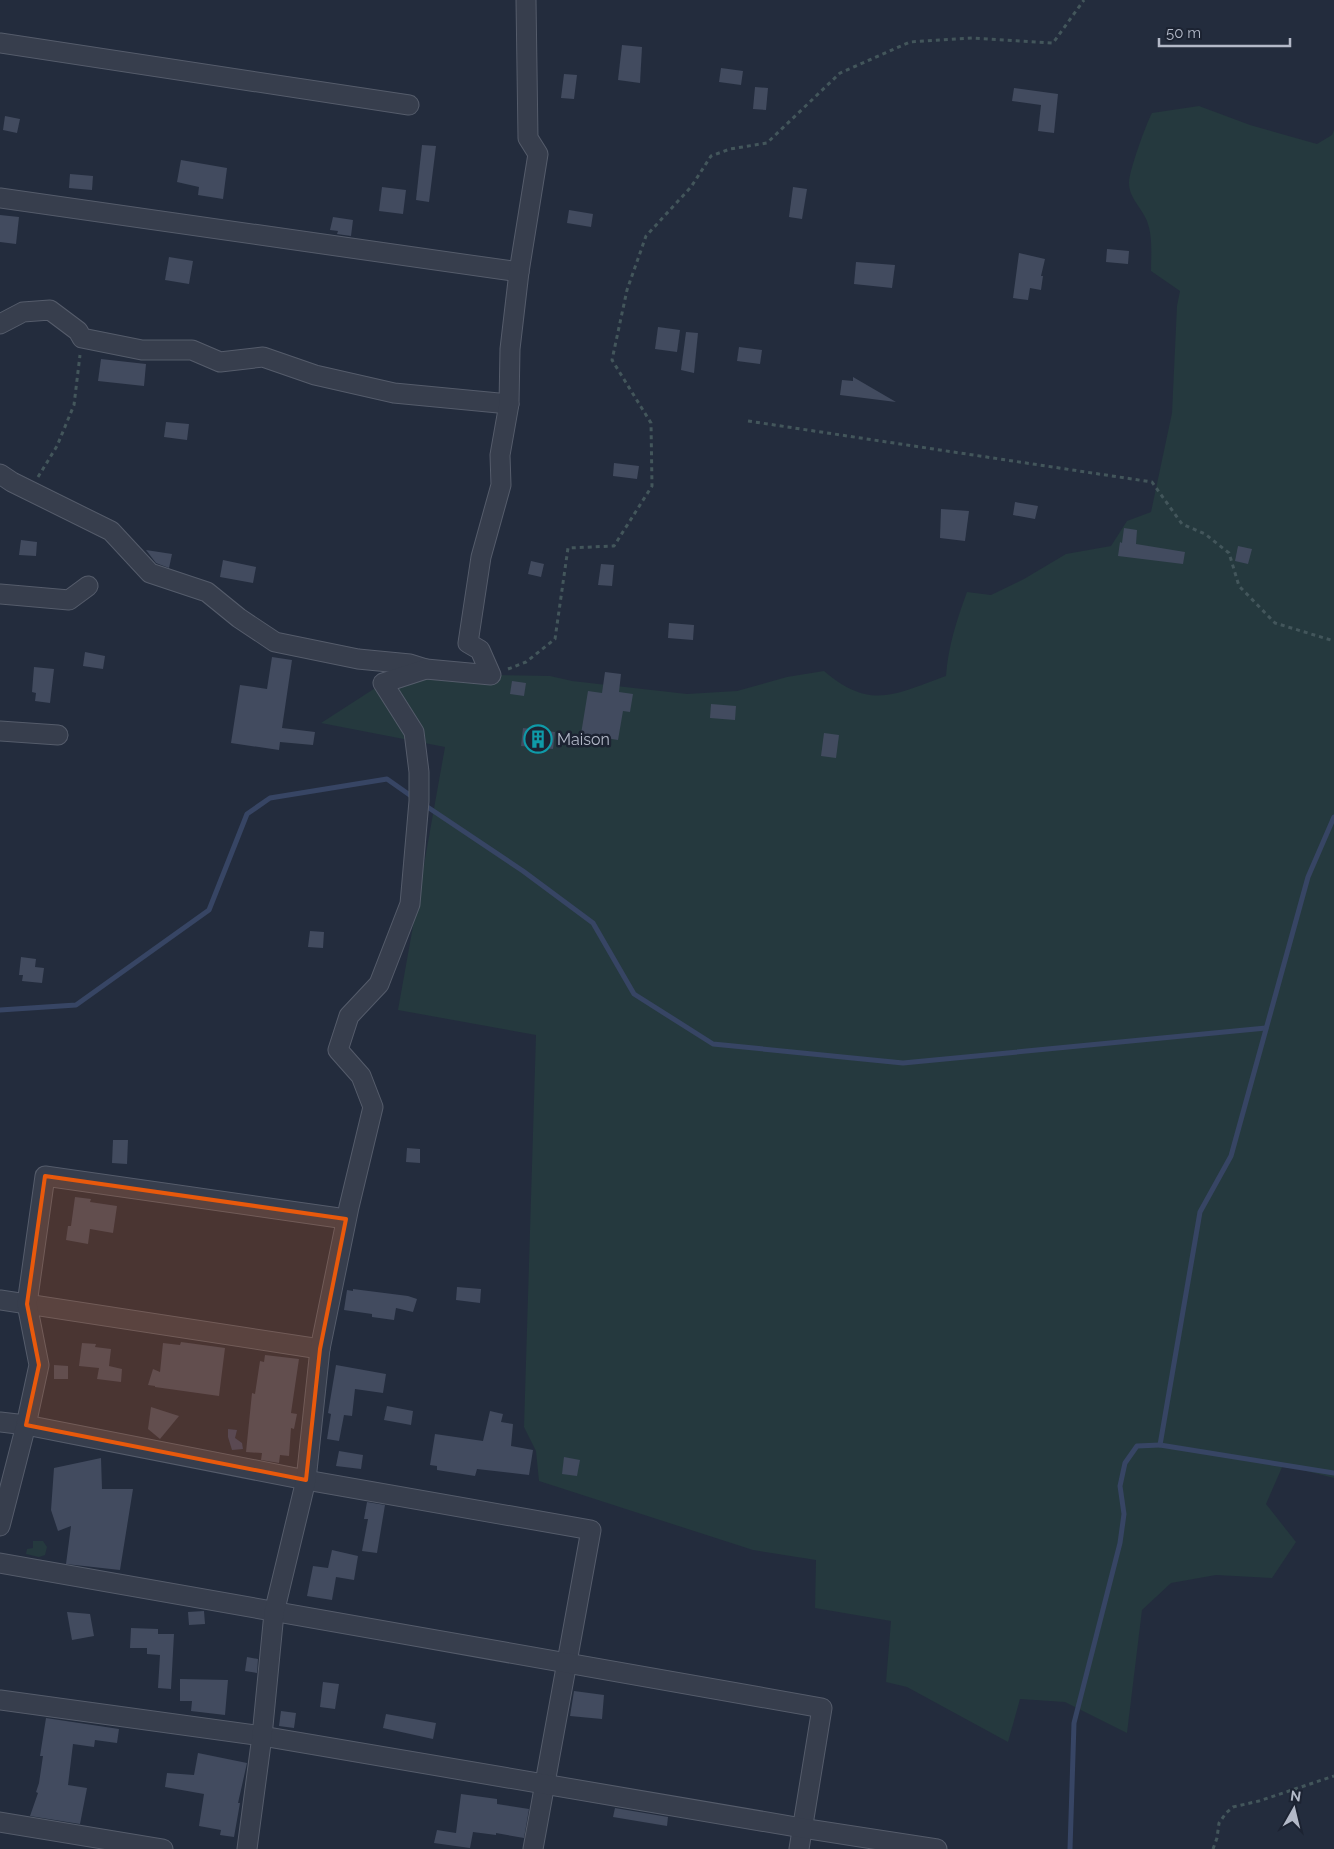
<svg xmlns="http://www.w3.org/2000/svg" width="1334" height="1849" font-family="Raleway,sans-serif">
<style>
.green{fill:#25393e}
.water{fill:#374564}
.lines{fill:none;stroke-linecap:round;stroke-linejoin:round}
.stream{stroke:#374564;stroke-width:5}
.building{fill:#424b5f}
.minor-casing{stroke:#555c6b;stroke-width:21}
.path{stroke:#43565b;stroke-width:3;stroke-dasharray:4 4;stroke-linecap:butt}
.minor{stroke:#373e4d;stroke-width:19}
.marked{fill:#e8590c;fill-opacity:0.2;stroke:#e8590c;stroke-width:4;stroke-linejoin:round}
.labels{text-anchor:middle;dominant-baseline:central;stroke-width:5;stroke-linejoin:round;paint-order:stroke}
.poi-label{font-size:16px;fill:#b3b9c8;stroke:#1c2332;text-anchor:start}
</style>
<rect width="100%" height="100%" fill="#232c3d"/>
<!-- green -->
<g class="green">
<path d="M1199,106L1250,125L1317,144L1332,135L1334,130V1478L1283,1465L1266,1504L1296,1542L1272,1578L1216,1575L1171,1583L1142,1610L1127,1733L1065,1702L1020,1699L1008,1742L907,1687L886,1682L891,1621L815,1608L816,1560L753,1550L539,1481L536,1451L524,1427L536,1035L398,1010L445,747L321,723L383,683L426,669L491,675L550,676L572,681L687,694L737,691L787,677L824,671C871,711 895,694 946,676C948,647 957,619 967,592L991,595L1024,579L1066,554L1111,546L1127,521L1151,512L1172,413L1177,306L1180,291L1151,271C1151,255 1153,237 1147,221C1142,208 1129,198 1129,183C1129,171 1146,124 1152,113Z"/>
<path d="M33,1541H43L47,1547L45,1555L39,1557L26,1554L27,1549L33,1548Z"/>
</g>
<!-- water -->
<path class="water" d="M228,1429L237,1430L235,1438L242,1443L243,1449L232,1450L228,1437Z"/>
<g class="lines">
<!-- stream -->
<g class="stream">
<path d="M423,804L523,871L593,923L634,994L713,1044L903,1063L1266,1028"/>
<path d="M1334,817L1308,877L1231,1156L1200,1212L1160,1445L1334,1473"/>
<path d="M0,1010L76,1005L209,910L247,814L270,798L387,779L414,798"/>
<path d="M1070,1849L1074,1723L1120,1543L1124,1514L1120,1486L1125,1463L1137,1446L1160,1445"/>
</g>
</g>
<!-- building -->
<g class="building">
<path d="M622,45L642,47L640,83L618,80Z"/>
<path d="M721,68L743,71L741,85L719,82Z"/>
<path d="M564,74L577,75L574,99L561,98Z"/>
<path d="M755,87L768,88L766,110L753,109Z"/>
<path d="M1014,88L1058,94L1054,133L1038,131L1041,105L1012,101Z"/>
<path d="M5,116L20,119L17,133L3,130Z"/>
<path d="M422,145L436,146L429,202L416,200Z"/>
<path d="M181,160L227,168L223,199L198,195L199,187L177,182Z"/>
<path d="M70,174L93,176L92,190L69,188Z"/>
<path d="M382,187L406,190L403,214L379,211Z"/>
<path d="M793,187L807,189L802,219L789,217Z"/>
<path d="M569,210L593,214L591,227L567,223Z"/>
<path d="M0,215L19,217L16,244L0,242Z"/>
<path d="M333,217L353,220L351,236L337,234L338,231L330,230Z"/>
<path d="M1107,249L1129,251L1128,264L1106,262Z"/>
<path d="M1019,253L1045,259L1041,276H1043L1041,290L1030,288L1028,300L1013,298Z"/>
<path d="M169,257L193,261L189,284L165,280Z"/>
<path d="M856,262L895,265L892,288L854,284Z"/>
<path d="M658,327L680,330L677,352L655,349Z"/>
<path d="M686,332L698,333L694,373L681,370Z"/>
<path d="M739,347L762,350L760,364L737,361Z"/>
<path d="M101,359L146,364L144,386L98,381Z"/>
<path d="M853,377L896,402L840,395L842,380L853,381Z"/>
<path d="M166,422L189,424L187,440L164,437Z"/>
<path d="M614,463L639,466L637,479L613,476Z"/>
<path d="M1015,502L1038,506L1035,519L1013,515Z"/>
<path d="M941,509L969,511L965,541L940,538Z"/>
<path d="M1124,528L1137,530L1136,544L1185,552L1183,564L1118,556L1120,542L1122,543Z"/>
<path d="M21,540L37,542L36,556L19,555Z"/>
<path d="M1238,546L1252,549L1248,564L1235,561Z"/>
<path d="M146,550L172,554L169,568L156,563Z"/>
<path d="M223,560L256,567L253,583L220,577Z"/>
<path d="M531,561L544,564L541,577L528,574Z"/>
<path d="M601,564L614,565L612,586L598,585Z"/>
<path d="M669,623L694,625L693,640L668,638Z"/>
<path d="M85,652L105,656L103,669L83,666Z"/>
<path d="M272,657L292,660L282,728L315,732L313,745L280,742L279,750L231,743L240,685L267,689Z"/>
<path d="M34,667L54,669L50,703L35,701L36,693L32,692Z"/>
<path d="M605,672L621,674L619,692L633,694L630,712L623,711L618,740L581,734L588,691L602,693Z"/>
<path d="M512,681L526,683L524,696L510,694Z"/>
<path d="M711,704L736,706L735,720L710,718Z"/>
<path d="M523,728L555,732L553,749L521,746Z"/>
<path d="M824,733L839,735L836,758L821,756Z"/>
<path d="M310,931L324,932L323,948L308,947Z"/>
<path d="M21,957L36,959L35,967L44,968L42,983L22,981L23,975H19Z"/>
<path d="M113,1140H128L127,1164L112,1163Z"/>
<path d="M407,1148L420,1149V1163L406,1162Z"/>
<path d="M75,1197L91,1199L90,1202L117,1206L113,1233L90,1229L88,1244L66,1240L68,1226H71Z"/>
<path d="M457,1287L481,1289L480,1303L456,1300Z"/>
<path d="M353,1289L408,1296L417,1299L413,1312L396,1308L394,1320L372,1317V1314L344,1310L347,1290L353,1291Z"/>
<path d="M181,1342L225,1348L219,1396L155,1387V1386L148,1385L153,1369L160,1372L163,1343L180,1345Z"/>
<path d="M82,1343L96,1344L95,1347L111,1349L109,1366L122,1369L121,1382L97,1379L99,1368L79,1366Z"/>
<path d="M265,1355L299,1359L291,1413L297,1414L294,1429L291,1428L289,1456L280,1455L279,1463L261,1460L262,1453L246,1452L252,1393L255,1394L260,1361L264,1362Z"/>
<path d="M54,1365L68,1366V1379H54Z"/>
<path d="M336,1365L386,1374L383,1393L355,1389L352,1416L344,1415L339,1441L327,1439L331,1414L328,1413Z"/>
<path d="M387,1406L413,1411L411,1425L384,1420Z"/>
<path d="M151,1407L179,1416L160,1439L148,1429Z"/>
<path d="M490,1411L503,1414L501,1422L513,1424L511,1446L533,1450L529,1475L477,1469L475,1476L437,1470V1466L430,1465L435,1434L483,1441Z"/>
<path d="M339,1451L363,1455L361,1469L336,1466Z"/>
<path d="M564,1457L580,1460L577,1476L562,1474Z"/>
<path d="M101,1458L102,1489H133L120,1570L66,1564L71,1526L58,1531L51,1510L54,1468Z"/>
<path d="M367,1502L385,1505L377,1553L362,1551L368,1519H364Z"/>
<path d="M332,1550L358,1556L354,1580L336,1577L332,1600L307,1596L313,1566L328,1568Z"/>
<path d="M204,1611L205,1624L189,1625L188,1612Z"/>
<path d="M67,1612L90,1614L94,1636L72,1640Z"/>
<path d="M131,1628L158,1629V1634H174L171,1689L158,1688L160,1655L147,1654V1648H130Z"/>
<path d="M247,1657L258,1659L257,1673L245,1671Z"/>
<path d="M180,1679L228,1680L225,1715L191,1711L192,1701H180Z"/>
<path d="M323,1682L339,1684L335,1709L320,1707Z"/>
<path d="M574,1691L604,1695L602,1719L570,1716Z"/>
<path d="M281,1711L296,1713L294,1728L279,1726Z"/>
<path d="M386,1714L436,1723L433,1739L383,1728Z"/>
<path d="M46,1718L119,1729L117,1743L95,1740L94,1747L73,1744L68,1785L87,1788L80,1824L30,1816L38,1793L36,1792L39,1783L43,1756H40Z"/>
<path d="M198,1753L247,1763L238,1803H240L234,1837L220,1835L221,1830L199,1826L204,1794L165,1787L167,1773L194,1775Z"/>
<path d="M461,1794L497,1799V1804L529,1809L524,1838L496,1833V1835L473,1832L470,1848L434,1843L437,1830L456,1833Z"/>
<path d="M615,1808L668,1817L667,1826L613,1817Z"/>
</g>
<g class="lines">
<!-- minor casing -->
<g class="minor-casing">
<g id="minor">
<path d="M0,43L409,105"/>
<path d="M0,198L519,272"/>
<path d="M0,324L23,312L50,310L78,331L82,338L142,350H192L220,362L263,357L315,375L394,393L509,404"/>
<path d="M0,474L12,482L111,531L150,573L207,592L239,618L275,642L358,659L410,664L426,669"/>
<path d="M0,594L69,600L88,586"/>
<path d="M0,731L58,735"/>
<path d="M0,1300L320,1349"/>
<path d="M0,1422L26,1425L306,1480L591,1530L533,1849"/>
<path d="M0,1526L26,1425L39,1365L27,1304L45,1176L346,1219"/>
<path d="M0,1563C274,1613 548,1658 822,1708L799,1849"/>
<path d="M0,1700L262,1736L802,1828L937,1849"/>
<path d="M0,1822L163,1849"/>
<path d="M247,1849L262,1736L274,1613L306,1480L320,1349L349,1207L373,1107L361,1076L338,1050L349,1016L379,984L410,904L419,801V772L414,732L383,683L426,669L491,675L480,650L468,643L481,557L501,485L500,455L509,404L510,349L519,272L538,154L528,138L526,0"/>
</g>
</g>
<!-- path -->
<g class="path">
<path d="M748,421L1152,482L1182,524L1205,534L1229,553L1239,586L1275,623L1334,641"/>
<path d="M38,477L57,446L74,405L80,355"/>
<path d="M508,669L526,662L555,639L568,548L614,546L652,486L651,423L612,360L627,290L646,236L691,187L711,156L730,149L767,143L840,73L910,42L972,38L1053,43L1084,0"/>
<path d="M1213,1849L1217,1838L1219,1823L1226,1813L1233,1807L1259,1801L1334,1776"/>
</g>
<!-- minor -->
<use href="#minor" class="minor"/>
</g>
<!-- marked area -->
<path class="marked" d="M45,1176L346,1219L320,1349L306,1480L26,1425L39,1365L27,1304Z"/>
<!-- icons -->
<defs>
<g id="building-ring" transform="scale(1.4375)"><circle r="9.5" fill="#1c2332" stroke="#0f9aa8" stroke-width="1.5"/><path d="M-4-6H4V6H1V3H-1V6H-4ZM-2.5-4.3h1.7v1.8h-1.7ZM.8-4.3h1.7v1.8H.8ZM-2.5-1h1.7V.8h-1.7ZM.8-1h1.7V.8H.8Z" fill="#0f9aa8"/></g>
</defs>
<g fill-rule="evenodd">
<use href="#building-ring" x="538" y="739"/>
</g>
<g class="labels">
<!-- poi labels -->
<g class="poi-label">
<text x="557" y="739">Maison</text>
</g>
</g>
<!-- north arrow -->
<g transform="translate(1294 1809) rotate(8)" stroke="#1c2332" stroke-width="4" paint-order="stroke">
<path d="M0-4L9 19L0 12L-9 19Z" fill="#b3b9c8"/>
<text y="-8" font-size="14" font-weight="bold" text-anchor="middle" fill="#b3b9c8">N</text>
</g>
<!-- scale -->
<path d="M1159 38v8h131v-8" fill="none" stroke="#b3b9c8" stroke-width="2.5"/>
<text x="1166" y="38" font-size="15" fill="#b3b9c8" stroke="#1c2332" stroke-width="4" paint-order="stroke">50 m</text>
</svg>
